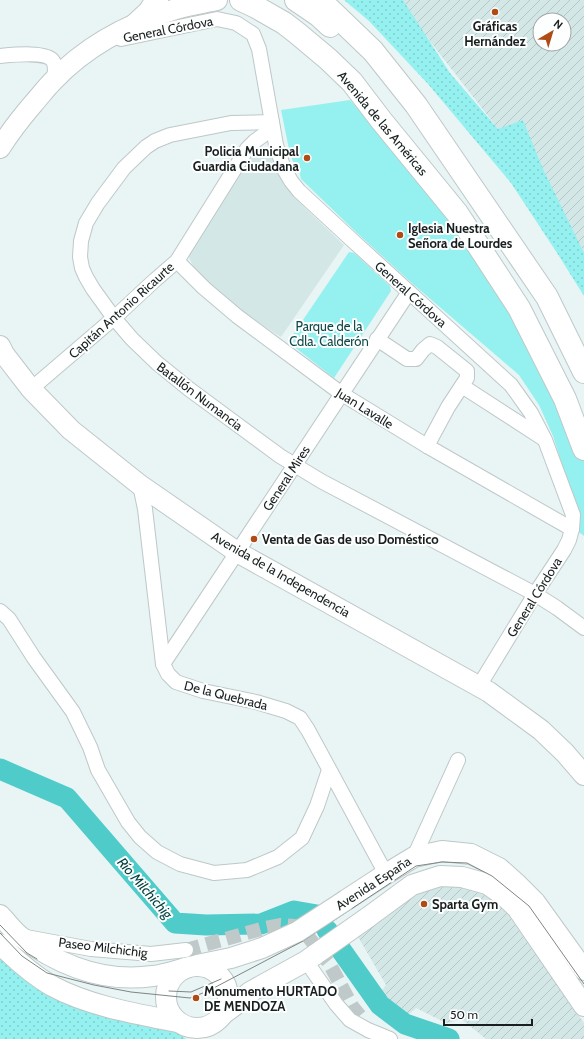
<svg xmlns="http://www.w3.org/2000/svg" width="584" height="1039" font-family="Cabin,sans-serif">
<style>
.built{fill:#d3e7e7}
.industrial{fill:url(#industrial-furrows);fill-rule:evenodd}
.grass{fill:url(#grass-dots)}
.park{fill:#95f1f0}
.lines{fill:none;stroke-linecap:round;stroke-linejoin:round}
.river{stroke:#4fcbca;stroke-width:21}
.street-tunnel{stroke:#c0c9c9;stroke-width:14;stroke-dasharray:14 7;stroke-linecap:butt}
.street-casing{stroke:#bec8c8;stroke-width:16}
.secondary-casing{stroke:#bec8c8;stroke-width:22}
.primary-casing{stroke:#bec8c8;stroke-width:24}
.street{stroke:#fff;stroke-width:14}
.secondary{stroke:#fff;stroke-width:20}
.primary{stroke:#fff;stroke-width:22}
.tram{stroke:#7e8686;stroke-width:1}
.secondary-bridge-casing{stroke:#bec8c8;stroke-width:22;stroke-linecap:butt}
.secondary-bridge{stroke:#fff;stroke-width:20}
.poi-dot{fill:#af4b15;stroke:#fdffff;stroke-width:1.5}
.labels{text-anchor:middle;dominant-baseline:central;stroke-width:4;stroke-linejoin:round;paint-order:stroke}
.poi-label{font-size:13px;font-weight:bold;fill:#1a1e1e;stroke:#fdffff;text-anchor:start}
.street-label{font-size:13px;fill:#1a1e1e;stroke:#fdffff}
.park-label{font-size:13px;fill:#104747;stroke:#fdffff}
.water-label{font-size:14px;font-style:italic;fill:#064141;stroke:#fdffff}
</style>
<defs>
<pattern id="industrial-furrows" width="10" height="10" patternUnits="userSpaceOnUse"><rect width="10" height="10" fill="#d3e7e7"/><path d="M-1 1l2-2M0 10L10 0M9 11l2-2" fill="none" stroke="#b5c6c6"/></pattern>
<pattern id="grass-dots" width="8" height="8" patternUnits="userSpaceOnUse"><rect width="8" height="8" fill="#95f1f0"/><path d="M2 2h.1M6 6h.1" fill="none" stroke="#80cecd" stroke-width="1.8" stroke-linecap="round"/></pattern>
</defs>
<rect width="100%" height="100%" fill="#e9f4f4"/>
<!-- built -->
<path class="built" d="M257,148H262L269,150L272,152L293,194L304,207L344,245L281,337L264,326L245,313L220,294L205,280L193,266L188,255L253,151Z"/>
<!-- industrial -->
<g class="industrial">
<path d="M398,0H584V266L498,129ZM540,20H564V44H540Z"/>
<path d="M435,884L475,888L509,911L584,1023V1039H486L460,1018L453,1022L446,1023L416,1008L407,1016L390,1008L380,993L386,985L357,935L421,888Z"/>
</g>
<!-- grass -->
<g class="grass">
<path d="M344,0H403L450,73L498,129L523,120L543,169L584,253V296L559,256L511,183L428,84L369,21Z"/>
<path d="M0,951L6,957L162,1022L178,1032L186,1039H0Z"/>
</g>
<!-- park -->
<g class="park">
<path d="M350,100L454,218L562,401L584,460V536L576,530L578,515L553,436L539,405L519,375L414,285L358,234L301,179L299,170L294,164L290,154L281,110Z"/>
<path d="M349,252L354,253L390,286L391,291L334,378L288,342Z"/>
</g>
<g class="lines">
<!-- river -->
<g class="river">
<path d="M0,769L67,798L175,923L206,925L261,924L294,911L317,915L318,916"/>
<path d="M327,930L380,1005L405,1024L449,1039"/>
</g>
<!-- street-tunnel -->
<path class="street-tunnel" d="M186,950L265,928L280,925L294,926L306,934L329,963L352,1006L360,1016"/>
<!-- street casing -->
<g class="street-casing">
<g id="street">
<path d="M121,39L217,19L236,23L253,34L259,49L276,145L284,169L291,181L299,191L352,240L511,385L531,413L545,440L573,515L572,529L569,540L564,550L535,594L479,686"/>
<path d="M0,56C11,55 47,51 53,61C56,66 55,75 53,80"/>
<path d="M272,122L231,123L170,135L155,141L146,147L124,168L98,203L86,223L81,241L80,257L82,268L86,277L93,289L114,318L132,339L157,363L189,389L280,456L321,481L535,594L557,608L584,628"/>
<path d="M177,261L204,288L237,316L342,394L427,446L572,529"/>
<path d="M377,339L407,359H416L423,350L430,344L437,347L467,371V378L448,407L427,446"/>
<path d="M462,386L544,439"/>
<path d="M31,389L114,318L155,280L177,261L247,149L255,141L273,128"/>
<path d="M140,485L145,509L163,664L168,674L176,682L203,691L256,702L286,711L300,718L308,730L386,874"/>
<path d="M0,611L9,619L34,658L73,712L90,747L98,770L128,822L140,837L157,852L180,864L214,873L247,870L278,857L302,838L317,806L329,770"/>
<path d="M163,664L228,566L409,292"/>
<path d="M414,857L458,760"/>
<path d="M26,937L91,949L151,954L186,950"/>
<path d="M306,961L336,1004L350,1020L368,1030L390,1039"/>
</g>
</g>
<!-- secondary casing -->
<g class="secondary-casing">
<g id="secondary">
<path d="M0,148C10,132 21,118 33,104C40,96 46,88 53,81C86,46 130,23 176,9C189,5 203,3 217,0"/>
<path d="M0,346L4,354L31,389L71,430L140,485L237,552L489,692L541,730L565,753L584,775"/>
<path d="M346,900L386,874L414,857L442,851L471,854L499,868L517,884L535,902L584,970"/>
<path d="M0,915C7,922 13,931 21,937C60,966 104,983 153,976C164,975 175,971 186,968"/>
<path d="M367,918L412,885L440,876L462,877L487,884L503,895L517,908L584,1006"/>
<path d="M0,944C15,959 33,975 52,986C89,1006 137,1014 178,1022"/>
<path d="M197,965L231,958L262,948L297,932"/>
<circle cx="197" cy="997" r="31"/>
<path d="M223,1014L234,1006L250,992L306,961L316,954"/>
</g>
</g>
<!-- primary casing -->
<g class="primary-casing">
<g id="primary">
<path d="M241,0L256,7L284,23L297,33L328,59L352,82L381,120L457,213L519,308L565,399L584,449"/>
<path d="M296,0L318,15L330,26"/>
<path d="M320,0L373,51L416,105L547,297L584,372"/>
<path d="M135,25L149,12L157,0"/>
</g>
</g>
<!-- street -->
<use href="#street" class="street"/>
<!-- secondary -->
<use href="#secondary" class="secondary"/>
<!-- primary -->
<use href="#primary" class="primary"/>
<!-- tram -->
<g class="tram">
<path d="M0,925L27,953L37,959"/>
<path d="M0,933L22,956L47,973L94,985L131,992L190,998L208,991L303,941L416,866L442,862L467,863L492,876L529,906L584,984"/>
<path d="M169,991L191,992L221,979"/>
</g>
<!-- secondary-bridge casing -->
<g class="secondary-bridge-casing">
<g id="secondary-bridge">
<path d="M297,932L346,900"/>
<path d="M316,954L367,918"/>
</g>
</g>
<!-- secondary-bridge -->
<use href="#secondary-bridge" class="secondary-bridge"/>
</g>
<!-- markers -->
<g class="poi-dot">
<circle cx="495" cy="12" r="4"/>
<circle cx="307" cy="158" r="4"/>
<circle cx="400" cy="235" r="4"/>
<circle cx="254" cy="539" r="4"/>
<circle cx="424" cy="904" r="4"/>
<circle cx="196" cy="998" r="4"/>
</g>
<g class="labels">
<!-- poi labels -->
<g class="poi-label">
<text x="495" y="26" text-anchor="middle">Gráficas<tspan x="495" dy="15">Hernández</tspan></text>
<text x="299" y="151" text-anchor="end">Policia Municipal<tspan x="299" dy="15">Guardia Ciudadana</tspan></text>
<text x="408" y="228">Iglesia Nuestra<tspan x="408" dy="15">Señora de Lourdes</tspan></text>
<text x="262" y="539">Venta de Gas de uso Doméstico</text>
<text x="432" y="904">Sparta Gym</text>
<text x="204" y="991">Monumento HURTADO<tspan x="204" dy="15">DE MENDOZA</tspan></text>
</g>
<!-- street labels -->
<g class="street-label">
<text transform="translate(168 29) rotate(-11)">General Córdova</text>
<text transform="translate(383 123) rotate(50)">Avenida de las Américas</text>
<text transform="translate(411 294) rotate(42)">General Córdova</text>
<text transform="translate(121 310) rotate(-42)">Capitán Antonio Ricaurte</text>
<text transform="translate(200 396) rotate(37)">Batallón Numancia</text>
<text transform="translate(365 408) rotate(32)">Juan Lavalle</text>
<text transform="translate(286 478) rotate(-57)">General Mires</text>
<text transform="translate(281 574) rotate(30)">Avenida de la Independencia</text>
<text transform="translate(534 597) rotate(-58)">General Córdova</text>
<text transform="translate(226 695) rotate(14)">De la Quebrada</text>
<text transform="translate(373 883) rotate(-33)">Avenida España</text>
<text transform="translate(103 947) rotate(7)">Paseo Milchichig</text>
</g>
<!-- park labels -->
<g class="park-label">
<text x="329" y="326">Parque de la<tspan x="329" dy="15">Cdla. Calderón</tspan></text>
</g>
<!-- water labels -->
<g class="water-label">
<text transform="translate(145 888) rotate(49)">Río Milchichig</text>
</g>
</g>
<!-- north arrow -->
<g transform="translate(552 32) rotate(38)"><circle r="19" fill="#fdffff" stroke="#a2a5a5"/>
<path d="M0-3L7 15L0 10L-7 15Z" fill="#af4b15"/>
<text y="-6" font-size="11" font-weight="bold" text-anchor="middle" fill="#1a1e1e">N</text>
</g>
<!-- scale -->
<path d="M444 1019v6h88v-6" fill="none" stroke="#1a1e1e" stroke-width="2"/>
<text x="450" y="1019" font-size="12" fill="#1a1e1e" stroke="#fdffff" stroke-width="3" paint-order="stroke">50 m</text>
</svg>
